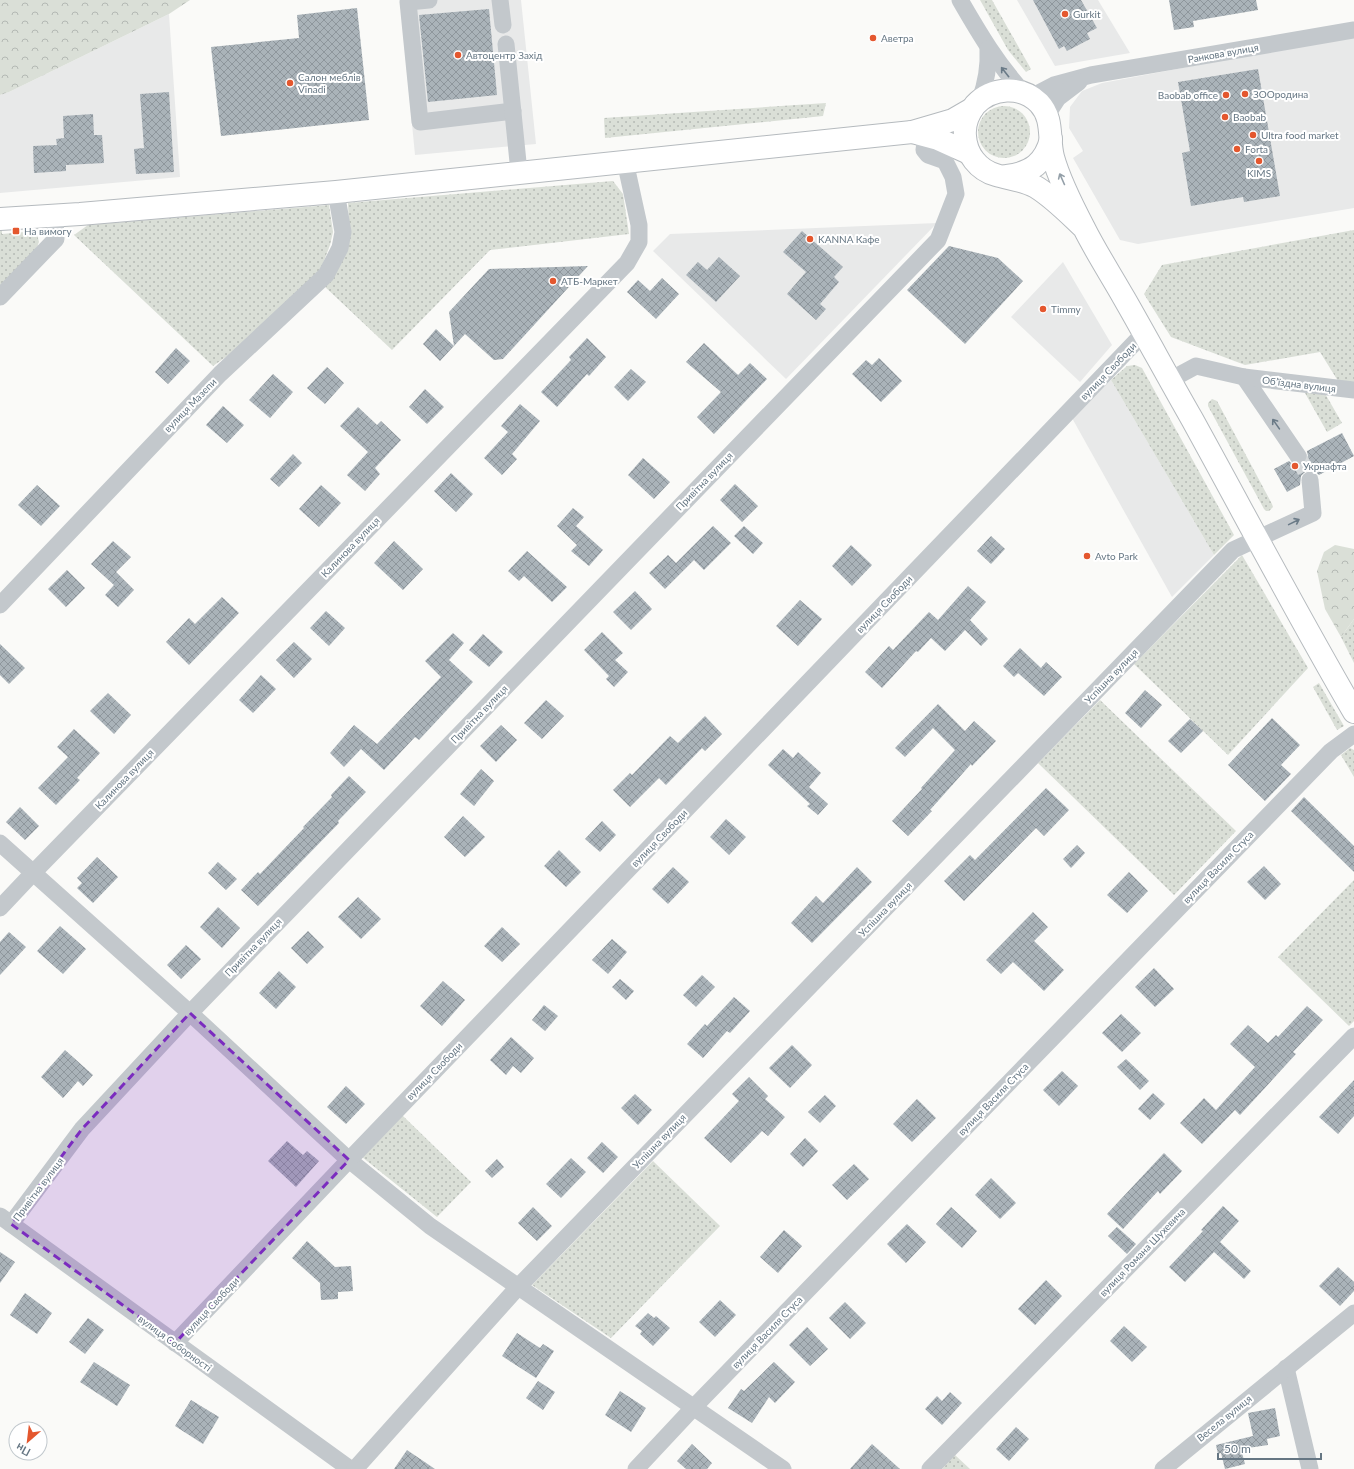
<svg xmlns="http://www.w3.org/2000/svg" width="1354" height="1469" font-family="Lato,sans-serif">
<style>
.built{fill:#e8e9e9}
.grass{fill:url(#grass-dots)}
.forest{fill:url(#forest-crowns)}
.building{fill:url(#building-cross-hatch)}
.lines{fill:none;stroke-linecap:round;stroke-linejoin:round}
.minor-tunnel{stroke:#d5d9db;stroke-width:17;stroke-dasharray:17 8;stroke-linecap:butt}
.major-casing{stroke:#b5babe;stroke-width:24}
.minor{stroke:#c3c8cc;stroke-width:17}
.major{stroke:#fff;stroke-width:22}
.oneway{stroke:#6a7a87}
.oneway2{stroke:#939fa8}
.marked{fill:#7b2cbf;fill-opacity:0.2;stroke:#7b2cbf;stroke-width:3;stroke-dasharray:8 5;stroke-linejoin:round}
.poi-dot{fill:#e4572e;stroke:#fff;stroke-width:1.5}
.labels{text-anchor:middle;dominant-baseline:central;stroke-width:4;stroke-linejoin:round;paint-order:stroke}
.poi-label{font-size:10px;fill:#657683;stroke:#fff;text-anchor:start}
.street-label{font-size:10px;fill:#657683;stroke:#fff}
</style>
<defs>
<pattern id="grass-dots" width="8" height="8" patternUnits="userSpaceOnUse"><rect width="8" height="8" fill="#dadfd7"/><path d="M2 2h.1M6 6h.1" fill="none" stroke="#b4b9b4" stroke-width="1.8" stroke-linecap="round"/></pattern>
<pattern id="forest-crowns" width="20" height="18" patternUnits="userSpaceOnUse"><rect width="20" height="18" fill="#dadfd7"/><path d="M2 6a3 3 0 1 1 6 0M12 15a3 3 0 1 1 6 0" fill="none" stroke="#b4b9b4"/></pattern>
<pattern id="building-cross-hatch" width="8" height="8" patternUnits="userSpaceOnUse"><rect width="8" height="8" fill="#aab3b9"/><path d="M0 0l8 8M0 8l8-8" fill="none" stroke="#8e969c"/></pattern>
</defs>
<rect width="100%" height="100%" fill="#fafaf8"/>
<!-- built -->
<g class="built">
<path d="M400,0H521L536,144L415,155Z"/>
<path d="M1017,0H1098L1130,53L1055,66Z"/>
<path d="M169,14L180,177L0,193V95L9,92Z"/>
<path d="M1354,36V208L1138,244L1120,240L1073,158L1083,151L1069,128L1070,107L1082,91L1102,83Z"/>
<path d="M937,223L786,379L653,251L670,234Z"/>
<path d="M1063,262L1112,345L1080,382L1011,317Z"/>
<path d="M1111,380L1214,555L1172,597L1072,418Z"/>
</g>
<!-- grass -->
<g class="grass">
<path d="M980,0H992L1031,69L1026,72L1008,50Z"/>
<path d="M826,103L823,116L605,138L604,118Z"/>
<circle cx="1004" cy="132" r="26"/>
<path d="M613,181L623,194L629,234L490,250L392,350L323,285L349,231L348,203Z"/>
<path d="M329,205L333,232L330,245L319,274L247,342L213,366L74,235L88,225Z"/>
<path d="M0,227H2V234L36,231L39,242L36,249L0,286Z"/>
<path d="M1354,230V382L1338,381L1320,352L1245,365L1171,337L1144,294L1162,265Z"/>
<path d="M1135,365L1142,368L1234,535L1214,555L1111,380L1127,366Z"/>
<path d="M1323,390L1342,423L1327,432L1305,393Z"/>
<path d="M1212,399L1217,401L1272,504L1273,507L1269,511H1266L1264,509L1208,406V403Z"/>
<path d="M1242,555L1308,668L1228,755L1134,664Z"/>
<path d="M1354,619V663L1341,637Z"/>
<path d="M1319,683L1344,726L1337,730L1313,687Z"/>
<path d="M1100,700L1236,831L1174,895L1038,763Z"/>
<path d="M1350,748L1354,750V777L1341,755Z"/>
<path d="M1354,880V1021L1349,1026L1278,957Z"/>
<path d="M402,1115L471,1182L437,1217L362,1157Z"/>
<path d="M653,1161L720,1226L611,1338L532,1285Z"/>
<path d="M955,1455L970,1469H942Z"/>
</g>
<!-- forest -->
<g class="forest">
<path d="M0,0H190L169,14L9,92L0,95Z"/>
<path d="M1335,545L1354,549V619L1341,637L1325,609L1317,571L1324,552Z"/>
</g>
<!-- building -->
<g class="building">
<path d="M1033,0H1081L1097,28L1087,33L1090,39L1067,51L1064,46L1059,49Z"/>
<path d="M1169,0H1256L1258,10L1193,21L1194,27L1174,30Z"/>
<path d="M357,8L369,120L221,136L211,47L299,38L297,15Z"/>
<path d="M489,9L497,95L428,102L419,15Z"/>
<path d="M1258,69L1280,196L1244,202L1243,197L1191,206L1182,153L1190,151L1178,82Z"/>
<path d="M169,92L174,172L136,174L134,149L144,148L140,94Z"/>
<path d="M93,114L94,135H102L104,163L66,165V171L34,173L33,146L57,145L56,139L64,138L63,116Z"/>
<path d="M802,231L843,267L834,277L839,282L820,304L826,309L816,320L787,294L806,272L783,252Z"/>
<path d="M949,246L998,258L1023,281L965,344L907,290Z"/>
<path d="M719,257L740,276L716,302L686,275L698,262L707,270Z"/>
<path d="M588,266L503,359L494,360L465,334L440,361L423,344L436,329L454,346L449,312L489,269Z"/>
<path d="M662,278L679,294L656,319L627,292L638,280L650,291Z"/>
<path d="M587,338L606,357L589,376L587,374L557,407L541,392L571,360L569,357Z"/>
<path d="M704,343L738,375L750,363L767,379L714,434L697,417L721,392L686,362Z"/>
<path d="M176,348L190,361L168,384L155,372Z"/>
<path d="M879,358L902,381L881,402L852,374L866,360L872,365Z"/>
<path d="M327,367L344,383L325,404L307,388Z"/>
<path d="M631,369L646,382L628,401L614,387Z"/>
<path d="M273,374L293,392L270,418L249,400Z"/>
<path d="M425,389L444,407L427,424L409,407Z"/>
<path d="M520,404L540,421L512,454L517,459L502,475L484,458L508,432L501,426Z"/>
<path d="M223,406L244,425L227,443L206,425Z"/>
<path d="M358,407L377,425L381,421L401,440L375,468L380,474L365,491L347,475L368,452L340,426Z"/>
<path d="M1342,433L1354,456L1319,475L1314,471L1309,470L1305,472L1301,476L1300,485L1287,492L1274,469L1289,461L1294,465L1298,466L1303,464L1307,460L1308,456L1307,451Z"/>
<path d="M293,454L302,463L279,487L270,479Z"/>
<path d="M643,458L670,482L654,499L628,475Z"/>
<path d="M451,473L473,494L456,512L434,491Z"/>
<path d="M735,484L758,506L742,522L720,500Z"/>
<path d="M37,485L60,506L41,526L18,505Z"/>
<path d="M321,485L341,503L319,527L299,509Z"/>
<path d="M573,508L584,517L576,526L603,550L589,566L571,551L577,545L557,526Z"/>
<path d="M713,526L731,543L704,570L694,560L665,589L649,573L668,555L676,563Z"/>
<path d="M744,526L763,543L753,554L734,536Z"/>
<path d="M991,536L1005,549L991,564L977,551Z"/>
<path d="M113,541L131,557L116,572L134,590L118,607L105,595L114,585L91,564Z"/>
<path d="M394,541L423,569L403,590L374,563Z"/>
<path d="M851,545L872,565L852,586L832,566Z"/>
<path d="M527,551L567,587L552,602L524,576L519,581L508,571Z"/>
<path d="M67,570L85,588L66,607L48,589Z"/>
<path d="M968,586L986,602L970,620L988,639L981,646L965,630L945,651L931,638L918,652L916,651L882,688L865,672L889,646L893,650L929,612L938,620Z"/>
<path d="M635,591L652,609L631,630L613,612Z"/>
<path d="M222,597L239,613L189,665L166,642L189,618L195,624Z"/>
<path d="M800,600L822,619L798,646L776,626Z"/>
<path d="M326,611L345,628L329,646L310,628Z"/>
<path d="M602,632L623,653L615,660L628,672L614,687L606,679L609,676L584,650Z"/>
<path d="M453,633L464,643L449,660L473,682L419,740L415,737L384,770L361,749L344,767L330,753L354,725L377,744L441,677L425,661Z"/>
<path d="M483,634L503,652L489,667L469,650Z"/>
<path d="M294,642L312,659L294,678L276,660Z"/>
<path d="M0,644L25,668L9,684L0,675Z"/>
<path d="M1020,648L1041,668L1046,662L1062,677L1044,696L1018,673L1014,677L1003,666Z"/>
<path d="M261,675L276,689L253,713L239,700Z"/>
<path d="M1145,690L1162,705L1141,728L1125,713Z"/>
<path d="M108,693L131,715L114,734L90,711Z"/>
<path d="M546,700L564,716L542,739L524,723Z"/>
<path d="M938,704L965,731L974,721L996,741L972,766L971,764L930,810L932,811L908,836L892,821L922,789L921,788L955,750L933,728L905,757L895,748Z"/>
<path d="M705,716L722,734L705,751L702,748L666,785L659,778L630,807L613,790L630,773L632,775L670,736L678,743Z"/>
<path d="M1272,718L1300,745L1281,765L1291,774L1265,801L1228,765Z"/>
<path d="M1190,719L1203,731L1181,753L1168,741Z"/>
<path d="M501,725L517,740L496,762L480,746Z"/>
<path d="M74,729L100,753L77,778L80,780L56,805L38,788L68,757L57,747Z"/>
<path d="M783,749L793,758L798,752L821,773L809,787L828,804L818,815L807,806L810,804L768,765Z"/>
<path d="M481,769L494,781L474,806L460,794Z"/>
<path d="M349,776L366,792L338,821L339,823L258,906L241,890L258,872L260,874L304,828L303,827L332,797L331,795Z"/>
<path d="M1046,788L1069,810L1044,836L1036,828L964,901L944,881L970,855L975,860Z"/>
<path d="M1304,797L1354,846V872L1291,811Z"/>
<path d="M20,807L39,826L25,840L6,822Z"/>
<path d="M463,816L485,837L465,857L444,837Z"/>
<path d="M726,819L746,837L729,855L710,837Z"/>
<path d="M602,821L616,835L600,852L585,839Z"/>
<path d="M1077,845L1085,853L1071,868L1063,859Z"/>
<path d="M559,850L581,872L566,887L544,866Z"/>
<path d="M97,857L118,877L93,903L77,888L82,883L77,878Z"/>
<path d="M218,862L237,879L226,890L208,873Z"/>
<path d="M1264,866L1281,884L1265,900L1247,882Z"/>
<path d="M673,867L689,882L668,904L652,889Z"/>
<path d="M857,867L872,882L812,943L791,923L816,896L823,903Z"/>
<path d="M1129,872L1148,891L1127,913L1107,895Z"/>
<path d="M358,897L381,919L361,939L338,917Z"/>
<path d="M218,907L240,928L222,948L200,927Z"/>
<path d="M1033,912L1048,927L1034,941L1064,970L1044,991L1013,962L1001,974L986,960Z"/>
<path d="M60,926L86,949L63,974L37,951Z"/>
<path d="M502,927L520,944L502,962L484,946Z"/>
<path d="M308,931L324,947L307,964L291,948Z"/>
<path d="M9,932L26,947L0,975V942Z"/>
<path d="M612,939L627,952L608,974L592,960Z"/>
<path d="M186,945L201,959L181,979L167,965Z"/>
<path d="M1154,968L1174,989L1155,1007L1135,987Z"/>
<path d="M279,971L296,987L276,1009L259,993Z"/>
<path d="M702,975L715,987L696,1007L683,995Z"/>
<path d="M620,979L634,991L626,1000L612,987Z"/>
<path d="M443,981L465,1000L442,1026L420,1006Z"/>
<path d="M734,997L750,1011L730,1033L727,1031L703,1058L687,1044L705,1024L707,1026Z"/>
<path d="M544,1005L558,1016L545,1031L532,1020Z"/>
<path d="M1307,1006L1323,1020L1293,1052L1296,1054L1240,1115L1235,1110L1202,1144L1180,1123L1204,1098L1216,1110L1255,1067L1230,1044L1248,1025L1268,1043L1276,1035L1278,1037Z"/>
<path d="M1121,1014L1141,1033L1122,1052L1102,1033Z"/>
<path d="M511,1037L534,1058L521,1073L513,1066L506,1075L490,1060Z"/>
<path d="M792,1045L812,1065L790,1088L769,1068Z"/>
<path d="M65,1050L93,1075L83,1086L78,1081L63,1098L41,1077Z"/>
<path d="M1126,1059L1149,1081L1140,1090L1117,1067Z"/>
<path d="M1062,1071L1078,1086L1059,1106L1043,1090Z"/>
<path d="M749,1077L768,1096L765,1099L785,1117L768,1136L762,1131L731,1163L704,1138L739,1101L732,1094Z"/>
<path d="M1354,1080V1116L1338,1134L1319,1117Z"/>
<path d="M346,1086L365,1104L346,1124L327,1107Z"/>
<path d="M1153,1093L1165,1104L1150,1120L1138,1109Z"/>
<path d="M635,1094L652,1110L638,1125L621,1108Z"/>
<path d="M825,1095L836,1106L820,1123L808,1112Z"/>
<path d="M917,1099L936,1118L912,1142L893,1124Z"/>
<path d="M805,1138L818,1151L803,1167L790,1154Z"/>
<path d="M287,1141L303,1155L307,1151L319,1161L296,1187L268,1161Z"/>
<path d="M602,1142L618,1157L603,1173L587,1158Z"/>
<path d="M1164,1153L1182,1171L1160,1194L1158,1191L1123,1229L1107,1214Z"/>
<path d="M571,1158L586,1172L561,1198L546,1184Z"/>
<path d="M497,1159L504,1167L492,1178L485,1171Z"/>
<path d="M854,1164L869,1179L847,1200L832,1185Z"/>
<path d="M991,1178L1016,1203L1000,1219L975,1195Z"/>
<path d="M1223,1206L1239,1221L1220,1242L1251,1271L1244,1279L1214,1252L1185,1282L1169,1267L1203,1231L1201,1230Z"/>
<path d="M533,1207L552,1226L537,1241L518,1223Z"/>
<path d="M951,1207L977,1231L962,1248L936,1224Z"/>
<path d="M907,1224L926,1242L906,1263L887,1244Z"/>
<path d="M1117,1227L1136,1244L1127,1254L1108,1236Z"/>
<path d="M784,1230L802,1246L778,1273L760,1257Z"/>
<path d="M307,1241L335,1267L351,1266L353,1291L338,1292V1299L321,1300L320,1283L292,1258Z"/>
<path d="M0,1252L15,1262L0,1283Z"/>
<path d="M1338,1267L1354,1282V1291L1340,1306L1319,1286Z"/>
<path d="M1046,1280L1062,1296L1035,1325L1018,1309Z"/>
<path d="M25,1293L52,1313L37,1334L10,1315Z"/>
<path d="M720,1300L736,1315L715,1337L699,1322Z"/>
<path d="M845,1302L866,1323L850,1339L829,1318Z"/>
<path d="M648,1313L654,1318L656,1316L670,1328L653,1346L640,1334L642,1331L635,1326Z"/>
<path d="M88,1318L104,1330L85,1354L69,1342Z"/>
<path d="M1124,1326L1147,1347L1132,1362L1110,1341Z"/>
<path d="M807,1327L828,1349L810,1366L789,1345Z"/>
<path d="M517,1333L540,1348L543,1344L554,1351L536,1378L502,1356Z"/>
<path d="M94,1362L130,1385L117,1406L80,1382Z"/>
<path d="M774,1362L795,1382L775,1403L769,1397L752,1423L728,1408L741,1389L744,1391Z"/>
<path d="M538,1381L555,1392L543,1410L526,1398Z"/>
<path d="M620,1391L646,1408L631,1432L605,1415Z"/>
<path d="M950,1392L962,1403L942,1425L925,1409L937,1396L942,1401Z"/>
<path d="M191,1400L219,1417L203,1444L175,1426Z"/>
<path d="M1275,1408L1280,1436L1267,1439L1268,1445L1241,1449L1245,1464L1225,1469L1221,1453L1218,1454L1216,1445L1253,1436L1248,1413Z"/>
<path d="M1016,1427L1029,1439L1009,1461L996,1449Z"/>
<path d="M692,1444L712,1463L707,1469H686L677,1461Z"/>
<path d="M872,1444L900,1469H850Z"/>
<path d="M407,1450L435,1469H394Z"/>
</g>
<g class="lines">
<!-- minor-tunnel -->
<path class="minor-tunnel" d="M1298,456L1310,480"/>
<!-- major casing -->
<g class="major-casing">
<g id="major">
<path d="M912,132L938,139L969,153"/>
<path d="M1007,176C1031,173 1045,163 1051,139"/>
<path d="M0,219L80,214L336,192L912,132L953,120L972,109"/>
<path d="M1084,228C1069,214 1054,198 1036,187C1023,180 1010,179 996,175C978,170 966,154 965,136C964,125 968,114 975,105C992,87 1021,85 1039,103C1054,119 1048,138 1053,157C1059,179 1073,207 1084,228C1096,252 1111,275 1124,298C1147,338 1169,379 1192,419C1246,517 1298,616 1354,712"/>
</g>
</g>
<!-- minor -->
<g class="minor">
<path d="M429,0L408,2L420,122L513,111"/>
<path d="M500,0L503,25"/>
<path d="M960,0C979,33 998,65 1024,93"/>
<path d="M506,44L519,172"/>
<path d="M1031,97L1054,85L1091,75L1354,30"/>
<path d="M980,100C986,83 989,67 988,49"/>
<path d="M1047,115L1058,98L1079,82"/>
<path d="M0,297L56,239L55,216"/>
<path d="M1244,377L1298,456"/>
<path d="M1170,380L1196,366L1244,377L1354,390"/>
<path d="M0,605L220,374L326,275L340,248L343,232L336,192"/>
<path d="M0,843L190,1013L349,1160L430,1226L783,1469"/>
<path d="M0,908L33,873L627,263L639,242V225L625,161"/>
<path d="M0,1216L350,1469"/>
<path d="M11,1224L82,1129L190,1013L938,240L956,194L953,177L945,161L928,155L924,150L926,136"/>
<path d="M175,1343L349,1160L1144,333"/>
<path d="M1286,1368L1310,1469"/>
<path d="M355,1469L518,1287L1233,550L1313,513L1310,480"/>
<path d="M636,1469L694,1407L1331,751L1354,734"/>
<path d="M930,1469L1354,1036"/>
<path d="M1163,1469L1354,1313"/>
</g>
<!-- major -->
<use href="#major" class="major"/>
</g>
<!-- one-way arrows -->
<defs><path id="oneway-shaft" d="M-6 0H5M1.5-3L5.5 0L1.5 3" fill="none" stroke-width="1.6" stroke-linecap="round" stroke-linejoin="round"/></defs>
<g class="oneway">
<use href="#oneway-shaft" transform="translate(1005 72) rotate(-128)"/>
<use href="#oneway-shaft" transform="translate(1276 424) rotate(-125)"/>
<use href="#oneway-shaft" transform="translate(1294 522) rotate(-26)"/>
</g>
<use class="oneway2" href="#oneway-shaft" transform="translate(1062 179) rotate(-114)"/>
<!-- marked area -->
<path class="marked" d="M190,1013L349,1160L175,1343L11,1224L82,1129Z"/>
<!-- markers -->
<g class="poi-dot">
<circle cx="1065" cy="14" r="4"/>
<circle cx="873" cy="38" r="4"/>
<circle cx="458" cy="55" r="4"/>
<circle cx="290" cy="83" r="4"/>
<circle cx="1245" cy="94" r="4"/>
<circle cx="1226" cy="95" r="4"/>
<circle cx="1225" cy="117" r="4"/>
<circle cx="1253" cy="135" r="4"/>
<circle cx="1237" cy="149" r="4"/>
<circle cx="1259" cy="161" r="4"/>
<rect x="12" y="227" width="8" height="8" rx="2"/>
<circle cx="810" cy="239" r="4"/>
<circle cx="553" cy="281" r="4"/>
<circle cx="1043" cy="309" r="4"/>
<circle cx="1295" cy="466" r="4"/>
<circle cx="1087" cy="556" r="4"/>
</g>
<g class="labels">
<!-- poi labels -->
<g class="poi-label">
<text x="1073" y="14">Gurkit</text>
<text x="881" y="38">Аветра</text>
<text x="466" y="55">Автоцентр Захід</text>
<text x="298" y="77">Салон меблів<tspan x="298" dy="12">Vinadi</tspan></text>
<text x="1253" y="94">ЗООродина</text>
<text x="1218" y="95" text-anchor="end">Baobab office</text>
<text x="1233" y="117">Baobab</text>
<text x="1261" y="135">Ultra food market</text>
<text x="1245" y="149">Forta</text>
<text x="1259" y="173" text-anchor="middle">KIMS</text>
<text x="24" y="231">На вимогу</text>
<text x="818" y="239">KANNA Кафе</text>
<text x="561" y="281">АТБ-Маркет</text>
<text x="1051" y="309">Timmy</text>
<text x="1303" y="466">Укрнафта</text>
<text x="1095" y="556">Avto Park</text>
</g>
<!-- street labels -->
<g class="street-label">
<text transform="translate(1223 53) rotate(-10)">Ранкова вулиця</text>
<text transform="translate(1108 371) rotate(-46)">вулиця Свободи</text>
<text transform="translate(1299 384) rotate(7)">Обʼїздна вулиця</text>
<text transform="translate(190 405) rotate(-46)">вулиця Мазепи</text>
<text transform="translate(704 481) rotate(-46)">Привітна вулиця</text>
<text transform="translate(350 547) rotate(-46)">Калинова вулиця</text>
<text transform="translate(884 604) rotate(-46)">вулиця Свободи</text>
<text transform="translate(1111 676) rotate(-46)">Успішна вулиця</text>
<text transform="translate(479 714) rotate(-46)">Привітна вулиця</text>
<text transform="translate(124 779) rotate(-46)">Калинова вулиця</text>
<text transform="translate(659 838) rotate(-46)">вулиця Свободи</text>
<text transform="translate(1218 867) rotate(-46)">вулиця Василя Стуса</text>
<text transform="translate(885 909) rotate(-46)">Успішна вулиця</text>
<text transform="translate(253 947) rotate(-46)">Привітна вулиця</text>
<text transform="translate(434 1071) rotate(-46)">вулиця Свободи</text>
<text transform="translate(993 1099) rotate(-46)">вулиця Василя Стуса</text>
<text transform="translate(659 1141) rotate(-46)">Успішна вулиця</text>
<text transform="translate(38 1189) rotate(-53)">Привітна вулиця</text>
<text transform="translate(1142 1252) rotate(-46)">вулиця Романа Шухевича</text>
<text transform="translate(211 1306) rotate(-47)">вулиця Свободи</text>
<text transform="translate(767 1332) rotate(-46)">вулиця Василя Стуса</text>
<text transform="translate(175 1343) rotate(36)">вулиця Соборності</text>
<text transform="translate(1224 1418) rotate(-39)">Весела вулиця</text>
</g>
</g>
<!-- north arrow -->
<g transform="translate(28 1441) rotate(208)"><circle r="19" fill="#ffffff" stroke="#c1c8cd"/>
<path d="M0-3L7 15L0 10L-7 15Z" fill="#e4572e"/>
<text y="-6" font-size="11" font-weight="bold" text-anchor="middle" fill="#657683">Пн</text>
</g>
<!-- scale -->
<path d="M1218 1453v6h103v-6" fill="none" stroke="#657683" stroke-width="2"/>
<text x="1224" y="1453" font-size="12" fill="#657683" stroke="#ffffff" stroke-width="3" paint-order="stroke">50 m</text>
</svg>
